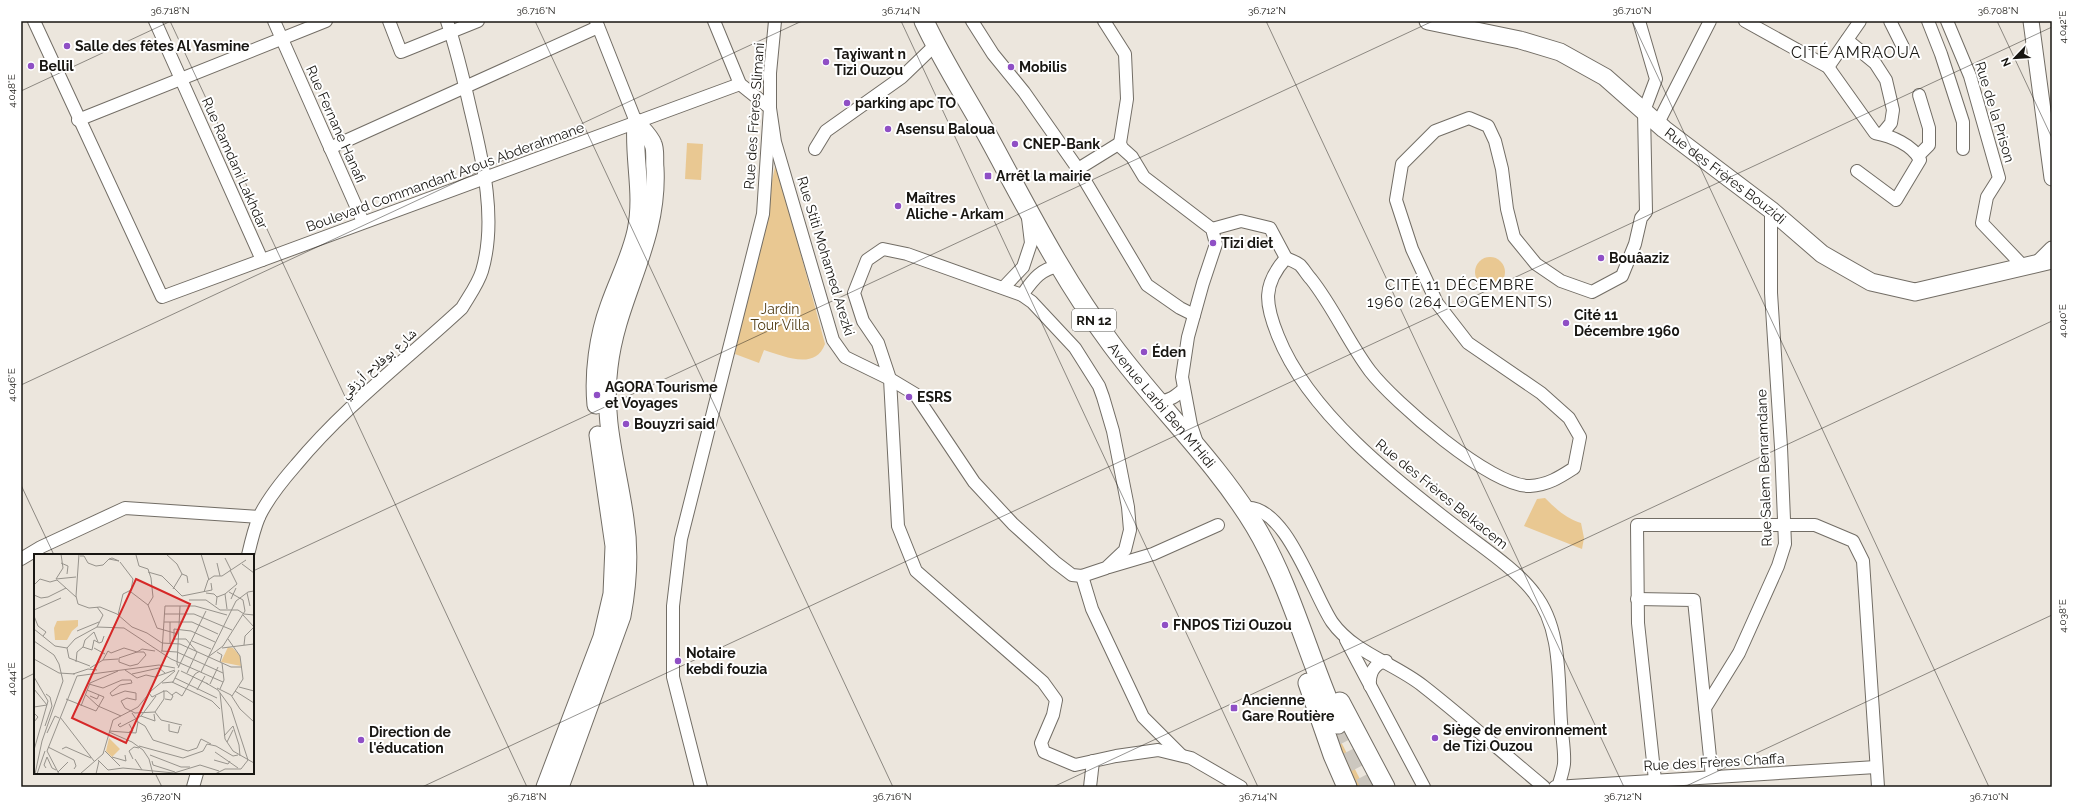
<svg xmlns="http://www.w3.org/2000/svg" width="2073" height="808" font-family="Raleway,'Noto Naskh Arabic',sans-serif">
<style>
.green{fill:#e9c892}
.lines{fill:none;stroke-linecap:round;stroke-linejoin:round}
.primary-tunnel{stroke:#ccc7bf;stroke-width:19;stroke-dasharray:19 10;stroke-linecap:butt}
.minor-casing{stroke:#726d65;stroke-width:14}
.tertiary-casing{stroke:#726d65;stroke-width:17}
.secondary-casing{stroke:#726d65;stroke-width:19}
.primary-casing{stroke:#726d65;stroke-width:21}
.minor{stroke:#fff;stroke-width:12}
.tertiary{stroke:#fff;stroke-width:15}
.secondary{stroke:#fff;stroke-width:17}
.primary{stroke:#fff;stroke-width:19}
.ticks{fill:none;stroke:#181612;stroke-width:1;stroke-opacity:0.45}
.poi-dot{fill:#8f4fc5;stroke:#fff;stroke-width:1.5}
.labels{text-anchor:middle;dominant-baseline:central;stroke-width:4;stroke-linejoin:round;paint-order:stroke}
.shield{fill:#fff;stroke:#5d5c59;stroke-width:1}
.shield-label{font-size:13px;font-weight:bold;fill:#181612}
.poi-label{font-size:14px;font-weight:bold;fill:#181612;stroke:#fff;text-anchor:start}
.street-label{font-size:14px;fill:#181612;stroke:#fff}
.park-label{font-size:14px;fill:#533e16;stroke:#fff}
.neighbourhood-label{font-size:15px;letter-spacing:1px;fill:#181612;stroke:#fff}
.quarter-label{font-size:16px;letter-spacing:1px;fill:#181612;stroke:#fff}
.inset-road{fill:none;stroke:#97938c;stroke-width:1}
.view{fill:#d62828;fill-opacity:0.15;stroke:#d62828;stroke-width:2}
.inset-edge{fill:none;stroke:#181612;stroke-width:2}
.neatline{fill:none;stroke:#181612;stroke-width:1.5}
.ticks-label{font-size:10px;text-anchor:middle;fill:#181612}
</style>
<rect width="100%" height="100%" fill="#ece6dd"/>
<!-- green -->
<g class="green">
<path d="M687,143L703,144L701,180L685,179Z"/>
<path d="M776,162L825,344C815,371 784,356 764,350L759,363L735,354Z"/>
<circle cx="1490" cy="272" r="15"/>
<path d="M1545,498C1557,510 1566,518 1581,523L1584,538L1582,549L1524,526L1537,499Z"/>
<path d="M1333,726L1364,787H1350Z"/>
</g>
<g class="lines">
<!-- primary-tunnel -->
<path class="primary-tunnel" d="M1338,724L1371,787"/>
<!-- minor casing -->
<g class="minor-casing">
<g id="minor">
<path d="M34,21L162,297L740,84"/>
<path d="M155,21L262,260"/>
<path d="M274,21L363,222"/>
<path d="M389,21L401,52L478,21"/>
<path d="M596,21L636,122"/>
<path d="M714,21L740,84L770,108"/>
<path d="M972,21L993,54L1024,92L1078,169L1147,285L1180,308L1194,315"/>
<path d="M1104,21L1125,54L1127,99L1120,143L1122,148L1132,157L1144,177L1212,229L1216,244L1203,283L1188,337L1182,377L1191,425L1196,440"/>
<path d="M1745,21L1828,67L1875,133C1891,136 1913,145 1920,160L1896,200L1857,171"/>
<path d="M1890,21L1903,47"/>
<path d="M1928,21L1941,54L1963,122V149"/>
<path d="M1947,21L1970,76L1999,178L1987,197L1982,223L2024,267"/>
<path d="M1847,40L1875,63L1886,80L1893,110L1891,123L1882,134"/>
<path d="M1828,67L1860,21"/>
<path d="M770,108L775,142L833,340L845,357L890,379L898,526L916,571L1043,682L1056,700L1053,715L1041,743L1044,752L1075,765L1116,756L1158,750L1191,758L1241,787"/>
<path d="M78,120L326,21"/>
<path d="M1658,123L1710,21"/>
<path d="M330,148L598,27"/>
<path d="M815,149L826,131L902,77L930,50"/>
<path d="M1918,156L1929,145V128L1919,95"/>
<path d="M1078,169L1120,143"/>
<path d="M1212,229L1241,221L1270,228L1286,258"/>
<path d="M883,249L907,254L1022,295L1032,302L1075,348L1099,386L1103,397L1113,431L1128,507L1130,530L1125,550L1106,568L1082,576L1072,575L1055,562L1013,524L974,482L915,394L890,379L878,343L863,321L854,293L867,260Z"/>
<path d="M1004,287L1023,267L1031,243L1028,218"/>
<path d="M1022,295C1033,280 1040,269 1059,266"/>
<path d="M1158,400C1168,403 1177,395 1184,389"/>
<path d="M1244,508C1285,502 1313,594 1332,622C1354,653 1394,663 1423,686C1464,718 1503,753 1544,787"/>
<path d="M248,555C251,542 254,529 259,517C268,498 282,481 296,465C345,406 406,360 462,308C469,296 478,284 482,271C497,220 483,162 471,112C464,81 457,51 447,21"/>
<path d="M21,559L41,547L125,508L259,517"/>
<path d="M1109,567L1153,554L1218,525"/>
<path d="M1082,576L1092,609L1143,717L1181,755"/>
<path d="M1637,599L1694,600L1705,708"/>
<path d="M1346,640L1424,787"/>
<path d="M1370,686C1369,674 1373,664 1386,661"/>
<path d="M1712,777L1705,708L1739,653L1778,566L1785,544L1781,447L1771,293V210"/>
<path d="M1655,780L1638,623L1637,525H1815L1853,541L1863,561L1878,787"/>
<path d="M193,787L197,773"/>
<path d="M701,787L673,677V606L681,539L763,214L770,108V73L775,21"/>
<path d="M1090,787L1093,761"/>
<path d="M1555,787L1876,767"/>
<path d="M1558,787C1560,780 1563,772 1564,764C1565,751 1562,736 1561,722C1558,679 1562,628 1534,593C1517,570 1482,547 1459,529C1395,480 1308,412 1278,336C1265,304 1262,285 1286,258C1290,260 1296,262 1300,265C1304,269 1307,275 1311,279C1334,308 1348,342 1370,371C1394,402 1491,487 1530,486C1548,485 1560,477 1574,468L1580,437L1569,418L1541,393L1468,343L1437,303L1412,249L1396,200L1402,164L1435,131L1469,118L1488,126L1495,141L1502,169L1507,209L1514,237L1536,264L1561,281L1592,292L1622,276L1635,244L1641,218L1646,212L1644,111L1656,79L1639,21"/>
</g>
</g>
<!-- tertiary casing -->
<g class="tertiary-casing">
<g id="tertiary">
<path d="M2031,21L2052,178"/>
<path d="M2037,264L2052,249"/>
</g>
</g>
<!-- secondary casing -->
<g class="secondary-casing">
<g id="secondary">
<path id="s1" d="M1428,21L1520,40L1560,52L1605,77L1664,129L1771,210L1822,254L1871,282L1915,292L2052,260"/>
<path d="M596,405C593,373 598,336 609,306C618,280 630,258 636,231C644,194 633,159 636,122"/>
<path d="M545,787L602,637L612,594L614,546L598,435"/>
<path d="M560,787L622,616C628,584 630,551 625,519C618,468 602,420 609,367C617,296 659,243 655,168C654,161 656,150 653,144C650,136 641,128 636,122"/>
</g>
</g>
<!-- primary casing -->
<g class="primary-casing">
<g id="primary">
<path id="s2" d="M924,21C943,62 968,100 990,140C1028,210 1064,281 1112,345C1158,407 1215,460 1255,526C1291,586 1309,660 1338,724"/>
<path d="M1308,683L1333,755L1347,787"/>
<path d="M1340,702L1385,787"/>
</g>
</g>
<!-- minor -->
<use href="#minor" class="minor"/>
<!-- tertiary -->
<use href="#tertiary" class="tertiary"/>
<!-- secondary -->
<use href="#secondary" class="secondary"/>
<!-- primary -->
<use href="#primary" class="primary"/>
</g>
<!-- ticks -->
<path class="ticks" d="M170,21L527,787M535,21L893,787M901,21L1258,787M1266,21L1624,787M1632,21L1989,787M1997,21L2052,138M21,91L171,21M21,385L802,21M21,485L54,555M253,571L1433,21M21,680L35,673M155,773L162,787M422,787L2052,27M1053,787L2052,321M1684,787L2052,615"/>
<!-- markers -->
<g class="poi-dot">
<circle cx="67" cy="46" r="4"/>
<circle cx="826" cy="62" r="4"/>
<circle cx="31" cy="66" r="4"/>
<circle cx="1011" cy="67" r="4"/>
<circle cx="847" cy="103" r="4"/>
<circle cx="888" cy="129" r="4"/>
<circle cx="1015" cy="144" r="4"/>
<rect x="984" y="172" width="8" height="8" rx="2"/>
<circle cx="898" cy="206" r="4"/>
<circle cx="1213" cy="243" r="4"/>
<circle cx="1601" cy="258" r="4"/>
<circle cx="1566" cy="323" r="4"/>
<circle cx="1144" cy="352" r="4"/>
<circle cx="597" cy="395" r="4"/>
<circle cx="909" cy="397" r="4"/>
<circle cx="626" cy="424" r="4"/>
<circle cx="1165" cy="625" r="4"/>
<circle cx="678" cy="661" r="4"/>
<rect x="1230" y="704" width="8" height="8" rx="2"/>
<circle cx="1435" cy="738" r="4"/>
<circle cx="361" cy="740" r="4"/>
</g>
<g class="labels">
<!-- shield labels -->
<rect class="shield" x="1072" y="309" width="44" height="22" rx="3"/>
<g class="shield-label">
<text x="1094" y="320">RN 12</text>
</g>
<!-- poi labels -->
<g class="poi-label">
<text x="75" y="46">Salle des fêtes Al Yasmine</text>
<text x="834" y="54">Taɣiwant n<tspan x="834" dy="16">Tizi Ouzou</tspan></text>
<text x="39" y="66">Bellil</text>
<text x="1019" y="67">Mobilis</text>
<text x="855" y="103">parking apc TO</text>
<text x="896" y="129">Asensu Baloua</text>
<text x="1023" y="144">CNEP-Bank</text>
<text x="996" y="176">Arrêt la mairie</text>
<text x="906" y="198">Maîtres<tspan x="906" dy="16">Aliche - Arkam</tspan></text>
<text x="1221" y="243">Tizi diet</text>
<text x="1609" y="258">Bouâaziz</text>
<text x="1574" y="315">Cité 11<tspan x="1574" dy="16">Décembre 1960</tspan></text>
<text x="1152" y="352">Éden</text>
<text x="605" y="387">AGORA Tourisme<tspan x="605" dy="16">et Voyages</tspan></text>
<text x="917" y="397">ESRS</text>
<text x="634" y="424">Bouyzri said</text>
<text x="1173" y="625">FNPOS Tizi Ouzou</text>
<text x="686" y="653">Notaire<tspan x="686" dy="16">kebdi fouzia</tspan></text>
<text x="1242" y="700">Ancienne<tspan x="1242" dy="16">Gare Routière</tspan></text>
<text x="1443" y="730">Siège de environnement<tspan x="1443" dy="16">de Tizi Ouzou</tspan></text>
<text x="369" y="732">Direction de<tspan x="369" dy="16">l'éducation</tspan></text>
</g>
<!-- street labels -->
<g class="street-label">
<text transform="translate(1995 112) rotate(73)">Rue de la Prison</text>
<text transform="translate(754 116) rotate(-86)">Rue des Frères Slimani</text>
<text transform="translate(336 124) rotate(66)">Rue Fernane Hanafi</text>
<text transform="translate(235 163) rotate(66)">Rue Ramdani Lakhdar</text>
<text stroke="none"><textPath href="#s1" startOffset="343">Rue des Frères Bouzidi</textPath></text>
<text transform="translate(445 177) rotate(-20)">Boulevard Commandant Arous Abderahmane</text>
<text transform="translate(826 256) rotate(73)">Rue Stiti Mohamed Arezki</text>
<text transform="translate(378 363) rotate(-42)">شارع بوفلاح أرزقي</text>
<text stroke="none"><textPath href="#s2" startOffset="453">Avenue Larbi Ben M'Hidi</textPath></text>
<text transform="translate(1764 468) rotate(-92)">Rue Salem Benramdane</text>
<text transform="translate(1442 494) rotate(39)">Rue des Frères Belkacem</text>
<text transform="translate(1714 762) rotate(-3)">Rue des Frères Chaffa</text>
</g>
<!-- park labels -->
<g class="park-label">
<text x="780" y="309">Jardin<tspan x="780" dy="16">Tour Villa</tspan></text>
</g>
<!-- neighbourhood labels -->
<g class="neighbourhood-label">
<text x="1460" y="285">CITÉ 11 DÉCEMBRE<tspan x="1460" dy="17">1960 (264 LOGEMENTS)</tspan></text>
</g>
<!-- quarter labels -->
<g class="quarter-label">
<text x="1856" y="52">CITÉ AMRAOUA</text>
</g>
</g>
<!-- overview -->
<g transform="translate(34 554)">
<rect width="220" height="220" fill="#ece6dd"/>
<path d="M44,66V72L38,77L33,86H21L20,74L23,67ZM194,93L199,94L206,102L207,112L187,108ZM75,184L86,195L78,203L72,197Z" fill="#e9c892"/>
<path class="inset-road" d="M27,0L29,14L22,25L42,23M45,0L42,42L44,50L55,54L66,53L83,60L98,73L113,79L128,89M132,0L143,10L148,20L139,35M167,0L175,26M102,1L105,12L114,15L117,24L119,43L114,51M46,2H50L54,9L62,12L69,11L75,5L85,7L78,4L75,5M191,4L197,16M86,8L99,25L97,36M27,9L34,12L33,20M183,9L186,22M208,10L220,19M114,18L128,22L148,42L178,36L177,29M148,20L153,22L154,29M0,31L6,25L16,28L23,26L42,43M97,38L114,51L123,74L144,80M170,38L174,26L180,22H188L212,6M172,39L180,40L183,43M213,39L216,52M191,40L193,55M0,41L7,44L14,43L32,34M197,45L202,34M155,46H172M172,46L186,56H204L210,60L220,61M182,51L183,43L191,40L203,30L196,16M0,56L27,44M131,60H160L198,76M84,61L89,40L97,36M209,61L220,73M0,62L4,72L12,78L9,82M130,68H158L184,80M63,73L90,74L137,105L189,128M0,75L21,92L33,94M43,77L65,68M152,85H140V75L157,77L181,88M152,85L163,98L153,119M194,85L206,102L209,125L198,142M0,87L20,101L25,110L29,127L8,187L1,220M158,87L177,95M64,88L60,78L51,86L49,93L58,96L60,86L65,89L68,88L70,82M128,89L146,90L197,113H208M136,89V68M210,91L211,82L220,73M60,94L71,100M188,94L220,90M127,97L143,98L189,119M128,97L131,52H161L193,61M103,98H110L112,101L104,110L96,112L85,108V104ZM183,98L188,101L186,108M174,103L189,92L211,57L209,46L195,38M0,105L25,119M69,106L84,105M42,108L43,98L49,93M56,112L35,104L33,94L41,85L63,73L69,61L63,53M145,113L143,110L146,52M56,114L69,106L74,97L77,99L90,94L103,98L108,95L121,97M144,114L172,57M91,116L103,124L112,121L121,123L141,116M147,117L174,130M167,118L202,47L214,38L220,37M25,119L41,120M39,120L54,115L63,116M98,120L125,114L131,119M0,123L14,147L0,196M141,124L183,144M138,128L178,147L186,155M128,129L139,128L145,116M172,129L184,136L197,154L214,206L207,215H191L181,220M55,130L69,134L88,126H97L98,129L86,131L76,139L78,142L91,137L102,139V146L93,144L87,147L91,154L101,159L121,158L130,145V137L118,143L115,139M176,130L184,113M205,133L220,137M183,134L197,141L206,155L220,168M0,135L13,151L0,153M186,135L190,126L188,109M163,136L171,122M129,137H133L139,142L137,146L131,145M201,137L220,149M186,139L191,185L199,197L220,209M51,140L64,152L87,162M138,141L142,138L148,142L161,120L166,117M56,142L63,145L65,141M32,145L62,157L70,143L53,136M47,152L56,129L84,117M121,158L127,166L148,171M0,159L4,163L0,168M98,159L104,168L111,172L119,186L154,197L163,194L167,185L177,190M107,162L121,167L120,160M26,163L60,207M87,169L84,171L86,173L107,162L122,142M95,170L99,177L95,178M135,170V177L144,179L146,172M11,172L18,152L16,143L12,140M75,177L102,179L104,168M75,178L98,188L109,196L115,205L119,220M13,179L21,162L25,164M190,182L199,172L205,191L206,202M193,188L199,176M105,192L149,204L169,197L173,190L182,192L199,202L204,201M14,193L40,206L42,212L40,215M28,195L32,193L57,204M71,197L86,212M181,198L204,214M116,201L147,213H156M13,203L18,214L22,216M78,203L92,207L91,201M99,205L95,197L100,193L105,194M101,205L108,216M64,206L74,216L89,214L140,219L166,211L185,217M180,206L194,210L196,207M118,207L119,211L141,218M12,214L10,211L13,203M24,218L34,208M3,220L11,197M25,220L13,197L43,122L125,111L141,114M46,220L69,200L79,166L104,153L117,137L141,117M62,220L65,207M81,220H100"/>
<path class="view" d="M102,25L156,50L92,189L38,164Z"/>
<rect width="220" height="220" class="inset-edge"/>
</g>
<!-- border -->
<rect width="2073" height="808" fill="none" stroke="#ffffff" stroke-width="44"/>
<!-- north arrow -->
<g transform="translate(2015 58) rotate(245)" stroke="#ffffff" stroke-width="3" paint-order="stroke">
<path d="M0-3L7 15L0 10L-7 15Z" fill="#181612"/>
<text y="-6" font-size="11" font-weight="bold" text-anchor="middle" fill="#181612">N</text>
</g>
<rect x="22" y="22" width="2029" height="764" class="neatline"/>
<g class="ticks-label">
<text x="170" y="14">36.718°N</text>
<text x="536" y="14">36.716°N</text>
<text x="901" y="14">36.714°N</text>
<text x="1267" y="14">36.712°N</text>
<text x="1632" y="14">36.710°N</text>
<text x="1998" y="14">36.708°N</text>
<text transform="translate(2062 27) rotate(-90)" y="4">4.042°E</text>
<text transform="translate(11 91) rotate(-90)" y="4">4.048°E</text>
<text transform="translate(2062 321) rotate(-90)" y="4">4.040°E</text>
<text transform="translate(11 385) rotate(-90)" y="4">4.046°E</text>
<text transform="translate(2062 616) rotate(-90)" y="4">4.038°E</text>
<text transform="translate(11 679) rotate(-90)" y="4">4.044°E</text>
<text x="161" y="800">36.720°N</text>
<text x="527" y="800">36.718°N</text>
<text x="892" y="800">36.716°N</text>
<text x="1258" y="800">36.714°N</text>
<text x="1623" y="800">36.712°N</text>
<text x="1989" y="800">36.710°N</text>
</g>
</svg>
